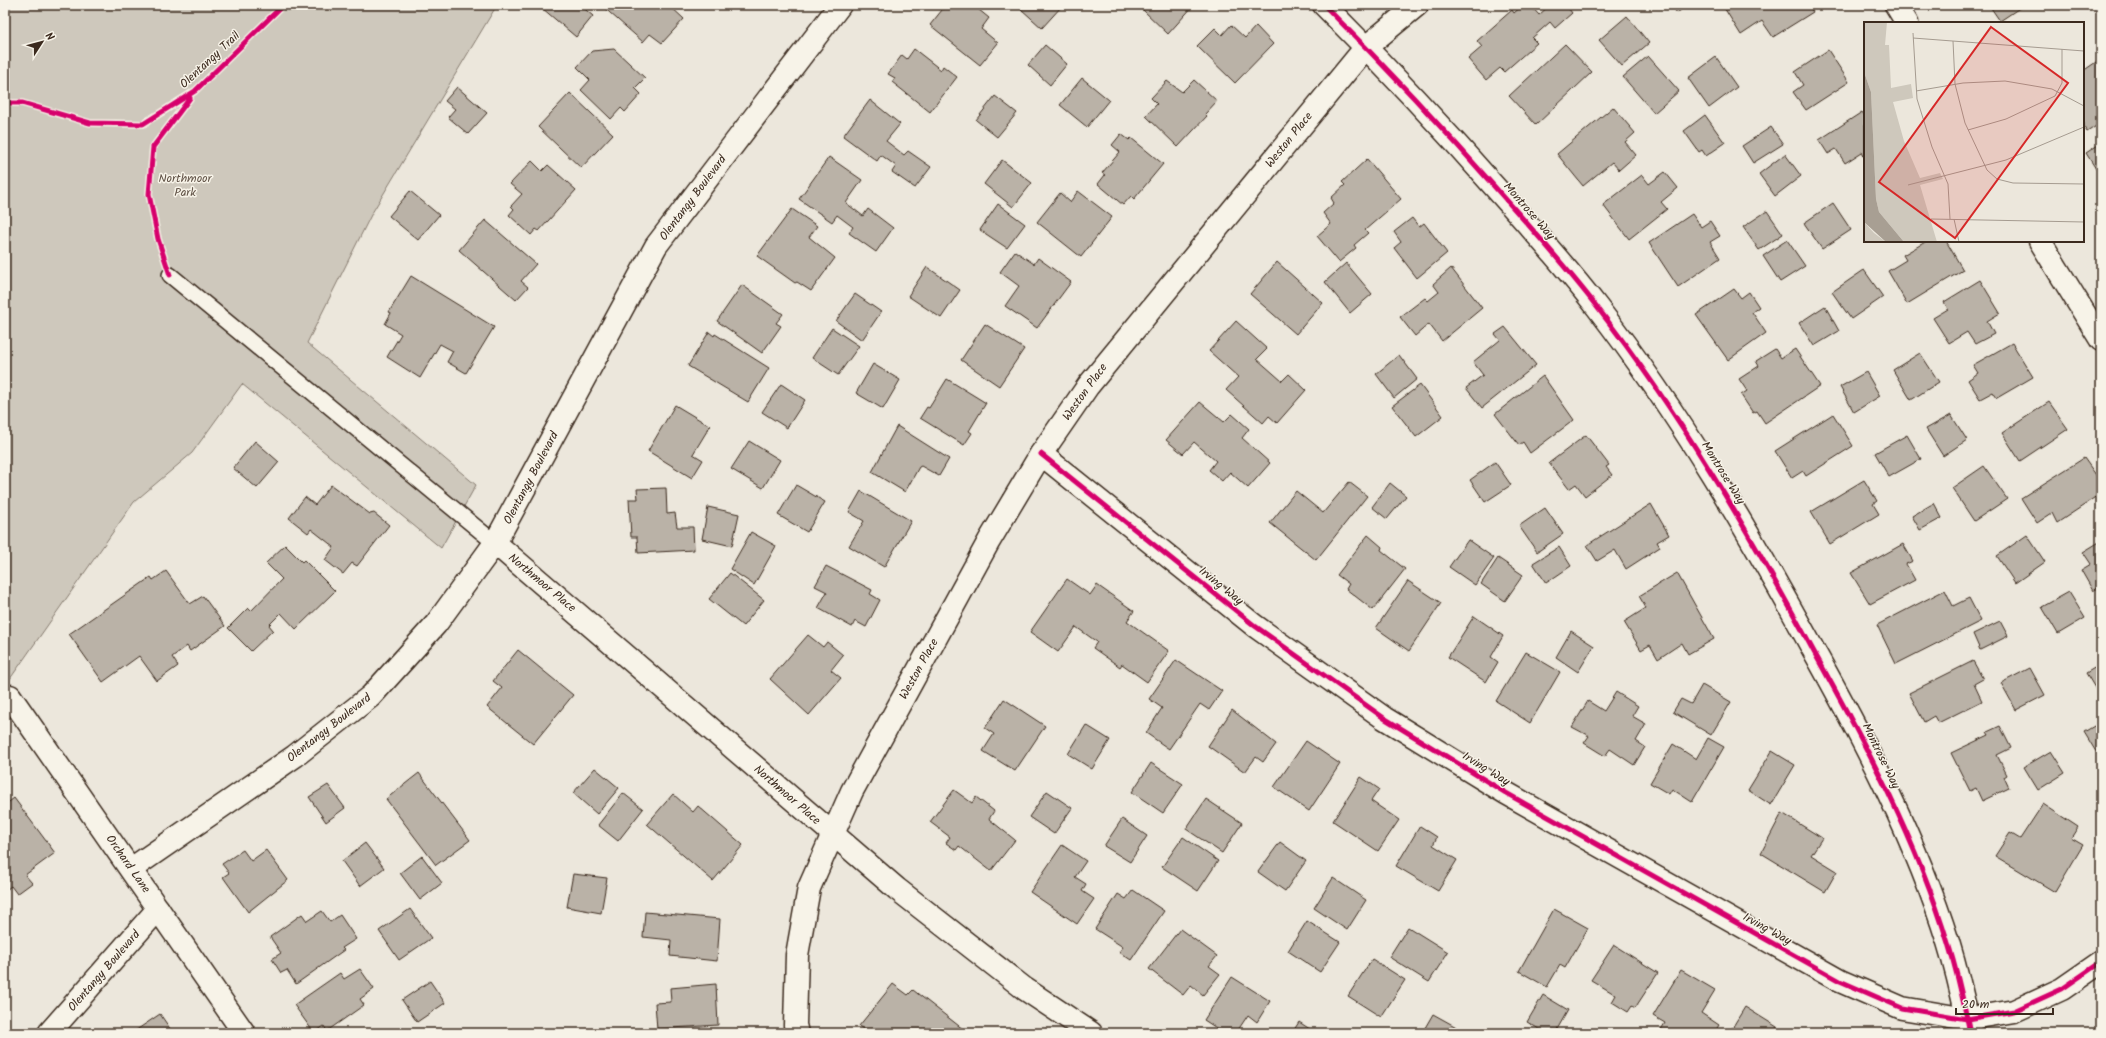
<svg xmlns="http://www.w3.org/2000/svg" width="2106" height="1038" font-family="Kalam,sans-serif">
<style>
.green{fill:#cec8bc;stroke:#84796d}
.building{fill:#bab2a7;stroke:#3b2a1e}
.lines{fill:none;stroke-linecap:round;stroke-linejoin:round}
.service-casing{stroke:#3b2a1e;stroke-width:18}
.minor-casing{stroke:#3b2a1e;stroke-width:25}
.service{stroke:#f7f3e8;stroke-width:15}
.minor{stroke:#f7f3e8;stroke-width:22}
.cycleway-casing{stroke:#f7f3e8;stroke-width:8}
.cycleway{stroke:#d6006c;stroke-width:5}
.labels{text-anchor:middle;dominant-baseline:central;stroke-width:3;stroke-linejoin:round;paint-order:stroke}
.street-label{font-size:12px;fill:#3b2a1e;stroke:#f7f3e8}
.park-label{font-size:12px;fill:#605246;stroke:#f7f3e8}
.inset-road{fill:none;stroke:#a59b90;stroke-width:1}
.view{fill:#d62828;fill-opacity:0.15;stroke:#d62828;stroke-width:2}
.inset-edge{fill:none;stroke:#3b2a1e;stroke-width:2}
</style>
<rect width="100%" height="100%" fill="#ece7dc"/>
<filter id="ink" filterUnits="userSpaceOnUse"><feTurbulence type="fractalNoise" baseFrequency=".025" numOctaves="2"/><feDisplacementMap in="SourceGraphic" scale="8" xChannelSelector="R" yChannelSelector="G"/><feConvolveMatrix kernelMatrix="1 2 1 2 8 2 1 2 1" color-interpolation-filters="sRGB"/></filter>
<g filter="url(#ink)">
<!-- green -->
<path class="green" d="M5,5H497L372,213L307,343L476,485L441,548L242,384L192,453L134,502L5,686Z"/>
<!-- building -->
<g class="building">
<path d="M545,5H580L593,16L576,37L542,8Z"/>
<path d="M601,5H669L684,19L662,43L650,34L643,42Z"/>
<path d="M946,5H973L989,18L981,29L998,43L980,65L930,25Z"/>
<path d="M1025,5H1060L1062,6L1042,28L1021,9Z"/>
<path d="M1147,5H1194L1168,34L1143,10Z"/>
<path d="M1523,5H1530L1539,15L1550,5H1574L1569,9L1572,13L1555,28L1550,22L1532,38L1537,43L1504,72L1500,68L1486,80L1468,59L1482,47L1477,41L1512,10L1514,13Z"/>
<path d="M1671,5H1687L1677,13Z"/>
<path d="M1725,5H1808L1813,12L1773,37L1762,21L1741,35L1723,6Z"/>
<path d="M1989,5H2024L2000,21Z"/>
<path d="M1627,16L1649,43L1622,66L1599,40Z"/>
<path d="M1231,25L1245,38L1256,26L1273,44L1235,83L1197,46L1215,28L1222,35Z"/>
<path d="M1565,44L1592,72L1536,125L1509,96Z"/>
<path d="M1045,45L1067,64L1050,85L1028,65Z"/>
<path d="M614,49L645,78L635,88L641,94L625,112L621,108L611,119L581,90L590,80L577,67L592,51Z"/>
<path d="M914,49L941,70L943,66L957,77L930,112L892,82L895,78L888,74L902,55L907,59Z"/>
<path d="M1828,50L1849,82L1806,110L1793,92L1803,85L1795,72Z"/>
<path d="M1648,56L1679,91L1654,113L1623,77Z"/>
<path d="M1716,57L1737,87L1709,108L1688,78Z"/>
<path d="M2099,60L2101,63V123L2087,132L2083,126V71Z"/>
<path d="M1082,78L1109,100L1087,127L1060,105Z"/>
<path d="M1194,80L1217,101L1205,114L1207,116L1178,147L1146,116L1157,104L1151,98L1167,81L1182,92Z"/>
<path d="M457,87L487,113L468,134L448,117L455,109L445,101Z"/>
<path d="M570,93L613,134L581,168L538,127Z"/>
<path d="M995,96L1017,113L997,137L976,120Z"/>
<path d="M870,100L900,124L886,141L904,155L908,151L931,167L915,188L892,172L896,166L881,155L877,161L843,136Z"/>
<path d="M1613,107L1635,133L1625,142L1636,155L1619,170L1612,162L1583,186L1557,154Z"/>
<path d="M1862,112L1865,116V159L1862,152L1845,163L1836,149L1828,154L1819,140Z"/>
<path d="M1705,115L1725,143L1706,156L1702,150L1699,152L1684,131Z"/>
<path d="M1771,127L1783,144L1753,163L1742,146Z"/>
<path d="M1121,134L1129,140L1131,138L1163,164L1134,199L1131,196L1123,205L1098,184L1105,175L1102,173L1120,152L1112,145Z"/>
<path d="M2101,143V177L2086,153Z"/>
<path d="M1785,154L1801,176L1775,196L1759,174Z"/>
<path d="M829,157L862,180L846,203L863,216L868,209L893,228L876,252L849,233L853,227L837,215L832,222L799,199Z"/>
<path d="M1367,159L1401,199L1365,230L1368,233L1354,245L1356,248L1339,262L1317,236L1331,224L1323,213L1334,203L1331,198L1345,185L1342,182Z"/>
<path d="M1002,160L1032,183L1013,207L984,184Z"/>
<path d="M532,161L542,171L548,165L576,190L539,231L536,229L531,235L509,215L514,209L511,206L522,194L510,184Z"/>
<path d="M1665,172L1678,188L1661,202L1667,209L1629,239L1603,205L1642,175L1649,184Z"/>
<path d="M410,191L439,215L418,240L389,216Z"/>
<path d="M1078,191L1112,217L1081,257L1037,222L1060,193L1070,202Z"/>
<path d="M1833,203L1851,230L1822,249L1804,223Z"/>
<path d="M998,204L1025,224L1007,248L980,230Z"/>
<path d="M792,209L817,226L809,237L835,258L811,291L797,282L795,283L757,256Z"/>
<path d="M1767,211L1783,234L1759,250L1743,227Z"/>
<path d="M1692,214L1701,227L1710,221L1720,236L1710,242L1720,258L1678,287L1649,243Z"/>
<path d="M1412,218L1419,227L1424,223L1447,253L1417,278L1394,248L1401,242L1394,232Z"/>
<path d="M485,220L536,264L521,281L528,287L516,300L459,250Z"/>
<path d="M1787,240L1805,266L1780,282L1763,256Z"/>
<path d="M1927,241H1946L1963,270L1907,304L1888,271L1906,260L1903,255Z"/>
<path d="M1015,251L1034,264L1038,258L1071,282L1037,328L1005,306L1019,286L1000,272Z"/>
<path d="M1277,262L1323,303L1296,334L1250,294Z"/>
<path d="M1346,263L1372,294L1350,313L1325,282Z"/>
<path d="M927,267L960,290L941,318L908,296Z"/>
<path d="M1451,268L1482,308L1442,341L1429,324L1415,336L1400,317L1425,298L1428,301L1439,292L1433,284Z"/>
<path d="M1864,270L1883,297L1851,319L1832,292Z"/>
<path d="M411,276L494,327L466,373L447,362L453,351L440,344L420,378L387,357L401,334L385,324L391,313L389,312Z"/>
<path d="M1980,280L2000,313L1987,321L1994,334L1975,344L1967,332L1949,343L1933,318L1948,309L1944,302Z"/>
<path d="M742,285L783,314L776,323L781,326L762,353L717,321Z"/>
<path d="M1734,289L1741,298L1749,292L1759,307L1752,312L1766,333L1728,360L1696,315Z"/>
<path d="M855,294L881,312L862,340L836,321Z"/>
<path d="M1825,306L1839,331L1814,346L1799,323Z"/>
<path d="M1236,321L1267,349L1257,359L1282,381L1289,374L1306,390L1277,423L1269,416L1263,423L1226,390L1238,377L1209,351Z"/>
<path d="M985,324L1024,349L999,386L961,360Z"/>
<path d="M1505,327L1536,365L1482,408L1466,388L1483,375L1473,362L1500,340L1495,334Z"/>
<path d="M832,328L859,346L838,375L812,358Z"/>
<path d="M709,332L714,336L715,334L769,368L748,402L688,366Z"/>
<path d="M2012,343L2033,377L1997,398L1993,392L1980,399L1968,380L1978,373L1973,365Z"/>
<path d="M1775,349L1781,358L1795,349L1820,386L1765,423L1757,411L1753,413L1741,395L1747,391L1739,379L1759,366L1756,361Z"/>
<path d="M1920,353L1939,382L1911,400L1893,370Z"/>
<path d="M1399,355L1417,379L1394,398L1376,374Z"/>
<path d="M873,364L900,380L883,409L856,393Z"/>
<path d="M1866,372L1880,396L1854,412L1840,387Z"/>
<path d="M1543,376L1574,420L1530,453L1523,442L1519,445L1495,414Z"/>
<path d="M947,379L986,403L969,431L972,433L964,445L920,418L927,407L929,408Z"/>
<path d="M781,384L805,400L787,428L762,412Z"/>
<path d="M1420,385L1443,416L1416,437L1392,406Z"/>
<path d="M1200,402L1224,422L1232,414L1249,429L1242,438L1270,463L1248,488L1230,472L1222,481L1209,470L1216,461L1194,442L1183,454L1166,440Z"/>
<path d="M2049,402L2068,429L2020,461L2002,433Z"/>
<path d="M675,405L710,426L693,454L703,460L692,478L648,451Z"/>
<path d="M1833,414L1853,446L1806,476L1803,471L1792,478L1775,451Z"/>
<path d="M1951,415L1967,440L1943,456L1926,429Z"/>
<path d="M897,426L949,459L939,476L921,466L919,467L905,492L872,472Z"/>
<path d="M1586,435L1609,465L1606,467L1612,475L1585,496L1576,484L1569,489L1549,463Z"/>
<path d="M1907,435L1921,459L1889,477L1875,453Z"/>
<path d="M255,441L279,462L257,488L233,468Z"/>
<path d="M749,441L780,460L763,488L731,469Z"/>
<path d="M2084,458L2101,482V494L2057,523L2052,513L2037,523L2021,498Z"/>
<path d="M1495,462L1511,485L1485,502L1470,480Z"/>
<path d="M1984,466L2007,499L1974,521L1952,488Z"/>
<path d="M1864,480L1877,501L1873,504L1879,514L1830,544L1811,512Z"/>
<path d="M1349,482L1367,496L1316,560L1270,523L1296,491L1323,513Z"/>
<path d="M1390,483L1406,496L1387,519L1372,507Z"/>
<path d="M331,485L370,514L374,513L389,525L357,566L352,563L343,574L325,560L334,547L311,529L308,533L289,518L305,497L315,505Z"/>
<path d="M796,485L825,502L807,532L778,515Z"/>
<path d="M666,488L667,514L675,513L677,527H693L694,550L638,553L637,537H631L629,499H638L637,489Z"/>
<path d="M861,491L911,521L884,567L849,546L864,521L849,512Z"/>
<path d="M1934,503L1942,518L1920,530L1912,516Z"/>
<path d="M1651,504L1669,535L1657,542L1660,547L1626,569L1615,550L1597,561L1587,545Z"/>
<path d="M708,507L739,514L732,546L702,539Z"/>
<path d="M1545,508L1563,534L1537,552L1519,526Z"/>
<path d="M751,532L776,546L754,585L730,569Z"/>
<path d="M1368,535L1382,547L1381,550L1405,569L1373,610L1346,589L1349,584L1337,575Z"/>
<path d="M2027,535L2045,562L2015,583L1997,556Z"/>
<path d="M1468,540L1494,558L1475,585L1449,567Z"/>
<path d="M2101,541V586L2093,591L2081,570L2091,564L2083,552Z"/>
<path d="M1903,544L1913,561L1906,564L1915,580L1870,604L1851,573Z"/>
<path d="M285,545L302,562L304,560L335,591L296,629L281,613L269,625L273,630L251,651L228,628L248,608L251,611L282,579L266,563Z"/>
<path d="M1559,547L1571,566L1546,583L1533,563Z"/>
<path d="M1498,558L1523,575L1505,601L1481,584Z"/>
<path d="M826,566L872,590L870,594L880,600L866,627L855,621L852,627L818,608L827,592L815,586Z"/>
<path d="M166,571L190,604L203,596L225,626L190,651L187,646L172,657L178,666L157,681L139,656L103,682L69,634L151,577L153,580Z"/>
<path d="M730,573L764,600L743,626L709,599Z"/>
<path d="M1677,573L1714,639L1688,654L1682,643L1658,659L1650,645L1641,650L1624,622L1646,608L1639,596Z"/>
<path d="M1067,579L1090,595L1097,585L1134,611L1127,621L1169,651L1147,682L1122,664L1120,667L1093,648L1097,642L1076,627L1058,652L1030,632Z"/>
<path d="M1408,581L1441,603L1409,651L1376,628Z"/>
<path d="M1945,590L1953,606L1969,598L1981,621L1896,664L1877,625Z"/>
<path d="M2069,592L2085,618L2058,634L2042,607Z"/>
<path d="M1474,616L1503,636L1491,657L1498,662L1486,682L1448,657Z"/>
<path d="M2000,621L2008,636L1980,650L1973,634Z"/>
<path d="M1571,631L1594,646L1578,672L1556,657Z"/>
<path d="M808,635L823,647L827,642L843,655L831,670L841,678L809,715L770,679Z"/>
<path d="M518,650L573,695L533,744L487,707L502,688L493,681Z"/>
<path d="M1526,652L1560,672L1530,723L1496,701Z"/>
<path d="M1176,660L1222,691L1209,710L1200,704L1169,749L1146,733L1162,708L1149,699Z"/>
<path d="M1973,661L1983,679L1974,684L1982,701L1938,723L1934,716L1924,722L1909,693Z"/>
<path d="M2101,664V698L2086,673Z"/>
<path d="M2030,668L2045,695L2016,710L2001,683Z"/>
<path d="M1702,685L1731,702L1711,735L1673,712L1681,699L1691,704Z"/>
<path d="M1616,692L1638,706L1632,716L1646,724L1636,741L1645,747L1634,765L1610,749L1605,756L1584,743L1589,736L1572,727L1588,701L1604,711Z"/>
<path d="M1004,699L1045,726L1015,771L983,751L994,734L985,728Z"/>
<path d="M1232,710L1276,744L1263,762L1256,757L1245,772L1208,746Z"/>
<path d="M2101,722V760L2084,732Z"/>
<path d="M1086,725L1110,740L1092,769L1068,754Z"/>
<path d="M2000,726L2011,748L1997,755L2007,775L2004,777L2009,788L1982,801L1976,788L1970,791L1951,753L1989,735L1987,732Z"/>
<path d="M1708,738L1724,747L1692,802L1672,789L1669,794L1650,783L1673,744L1696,759Z"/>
<path d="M1306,741L1340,764L1309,811L1274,787Z"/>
<path d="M1772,751L1795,765L1771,805L1748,790Z"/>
<path d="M2051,751L2065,773L2038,790L2024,767Z"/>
<path d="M1151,763L1183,784L1163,813L1132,792Z"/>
<path d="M595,768L619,788L597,814L573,793Z"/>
<path d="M419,773L470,840L436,865L386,799Z"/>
<path d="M1361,777L1379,789L1371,801L1399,820L1378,851L1333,821Z"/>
<path d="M328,785L345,808L326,822L309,797Z"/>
<path d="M954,790L972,803L976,797L994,811L989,819L1015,840L991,871L959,846L956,850L946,843L950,837L930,822Z"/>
<path d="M1047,791L1072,808L1054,834L1029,817Z"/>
<path d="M623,793L643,809L618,841L598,825Z"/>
<path d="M673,794L693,812L698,806L743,845L713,881L647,824Z"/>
<path d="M14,798L55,853L25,875L32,883L17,894L11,886L5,891V805Z"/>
<path d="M1206,799L1242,823L1222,853L1186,829Z"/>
<path d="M2043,804L2078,827L2071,838L2083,845L2055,892L1995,856L2010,833L2020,839Z"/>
<path d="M1782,813L1822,838L1811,855L1837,871L1825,892L1761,853Z"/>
<path d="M1122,819L1147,836L1130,862L1104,846Z"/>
<path d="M1420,826L1437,837L1433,845L1457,860L1438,891L1396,866Z"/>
<path d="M1183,837L1218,861L1198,891L1162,867Z"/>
<path d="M1280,842L1306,861L1285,891L1258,872Z"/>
<path d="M365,843L384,868L360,886L342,861Z"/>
<path d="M1062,845L1086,861L1075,877L1086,884L1082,891L1094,899L1077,924L1030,892Z"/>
<path d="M243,850L251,861L266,850L288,880L248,912L223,877L229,873L222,864Z"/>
<path d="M422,856L442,883L420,900L400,873Z"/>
<path d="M573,874L607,878L601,913L567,907Z"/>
<path d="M1333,878L1366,900L1347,930L1314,908Z"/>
<path d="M1133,890L1164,911L1131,960L1119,952L1123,947L1095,929L1118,894L1126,899Z"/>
<path d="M410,909L431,938L399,960L379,931Z"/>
<path d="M1554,909L1588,928L1565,968L1560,965L1547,987L1519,971Z"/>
<path d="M322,911L330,922L340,915L356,939L342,948L344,950L296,984L287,970L281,973L272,959L281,953L270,937L302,914L307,921Z"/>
<path d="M645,912L720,919L717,961L670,956L671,940L643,937Z"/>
<path d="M1307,921L1340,942L1320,972L1288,951Z"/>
<path d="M1408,927L1448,952L1429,982L1389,957Z"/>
<path d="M1180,929L1217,956L1209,966L1220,974L1203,995L1191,985L1183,995L1149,969Z"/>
<path d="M1614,945L1658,973L1635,1008L1632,1006L1628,1012L1612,1002L1616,995L1591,980Z"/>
<path d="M1372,959L1405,980L1381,1017L1348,996Z"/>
<path d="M360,969L374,989L360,999L364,1005L327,1031L324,1026L314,1033L294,1005L340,973L344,979Z"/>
<path d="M1681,970L1715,990L1701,1013L1719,1025L1714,1033H1659L1665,1023L1653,1016Z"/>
<path d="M1232,977L1270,1001L1257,1022L1248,1015L1236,1033H1224L1204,1020Z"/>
<path d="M430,981L445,1003L417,1022L402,1000Z"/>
<path d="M716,984L718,1025L657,1029L655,1003L671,1002L670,988Z"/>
<path d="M893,984L908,995L913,990L968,1033H868L859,1026Z"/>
<path d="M1543,995L1568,1010L1555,1033H1546L1527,1022Z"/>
<path d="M1745,1007L1777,1027L1774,1033H1729Z"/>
<path d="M160,1014L173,1033H132Z"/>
<path d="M1433,1014L1460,1029L1458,1033H1422Z"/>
<path d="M1299,1022L1316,1033H1292Z"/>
</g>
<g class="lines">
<!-- service casing -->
<g class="service-casing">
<path id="service" d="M170,275L495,543"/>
</g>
<!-- minor casing -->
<g class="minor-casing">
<g id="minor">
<path d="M1324,5C1385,66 1444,129 1501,194C1534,231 1567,268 1597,307C1680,414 1749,532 1814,651C1866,744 1916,840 1948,942C1957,971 1964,1002 1970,1032"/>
<path d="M1896,5L1907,23"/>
<path d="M2040,241L2101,340"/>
<path d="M1041,454L1255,626L1384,718L1506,793L1840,981L1902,1008L1967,1019L2014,1011L2062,989L2101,962"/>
<path d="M495,543L897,889L1025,989L1091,1033"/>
<path d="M10,696L244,1033"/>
<path d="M131,869L295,756L371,696L436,624L495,543L656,246L840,5"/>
<path d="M49,1033L158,909"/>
<path d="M797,1033L795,1025L797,955L809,888L852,791L989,541L1041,454L1088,386L1366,47L1417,5"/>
</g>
</g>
<!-- service -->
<use href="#service" class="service"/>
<!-- minor -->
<use href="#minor" class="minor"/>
<!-- cycleway casing -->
<g class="cycleway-casing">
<g id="cycleway">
<path d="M1324,5C1385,66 1444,129 1501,194C1534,231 1567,268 1597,307C1681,415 1749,532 1814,652C1866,745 1917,841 1948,943C1957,972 1964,1003 1970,1033"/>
<path d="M5,103H22L90,123L143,124L195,91L283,5"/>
<path d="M170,275L158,239L149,194L153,147L190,98"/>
<path d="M1041,454L1255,626L1384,718L1506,793L1840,981L1902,1008L1967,1019L2014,1011L2062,989L2101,962"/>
</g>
</g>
<!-- cycleway -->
<use href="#cycleway" class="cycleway"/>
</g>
</g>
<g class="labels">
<!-- street labels -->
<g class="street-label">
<text transform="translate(210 60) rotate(-43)">Olentangy Trail</text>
<text transform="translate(1289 140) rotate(-51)">Weston Place</text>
<text transform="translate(693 198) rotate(-53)">Olentangy Boulevard</text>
<text transform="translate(1529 211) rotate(49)">Montrose Way</text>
<text transform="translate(1085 392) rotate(-54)">Weston Place</text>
<text transform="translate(1723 473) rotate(58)">Montrose Way</text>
<text transform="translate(531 478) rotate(-62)">Olentangy Boulevard</text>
<text transform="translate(542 583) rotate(40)">Northmoor Place</text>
<text transform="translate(1221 586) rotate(39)">Irving Way</text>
<text transform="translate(919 669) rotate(-61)">Weston Place</text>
<text transform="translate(329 728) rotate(-38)">Olentangy Boulevard</text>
<text transform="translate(1881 756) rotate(64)">Montrose Way</text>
<text transform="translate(1486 769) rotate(32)">Irving Way</text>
<text transform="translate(787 795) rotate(41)">Northmoor Place</text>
<text transform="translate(128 864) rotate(55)">Orchard Lane</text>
<text transform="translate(1767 929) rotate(29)">Irving Way</text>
<text transform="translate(104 971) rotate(-49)">Olentangy Boulevard</text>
</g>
<!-- park labels -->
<g class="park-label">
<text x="185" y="178">Northmoor<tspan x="185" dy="14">Park</tspan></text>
</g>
</g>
<!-- overview -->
<g transform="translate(1864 22)">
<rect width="220" height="220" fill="#ece7dc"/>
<path d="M0,0H23L21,23H25L27,66L47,62L49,76L29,80L40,119L56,156L76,151L79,157L56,163L73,220H40L15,190L12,177L7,70L0,50ZM0,200L10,211L22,220H0Z" fill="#cec8bc"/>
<path d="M0,50L7,70L12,177L15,190L40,220H22L0,200Z" fill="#a89f93"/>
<path class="inset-road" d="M49,11L53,77L68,125L84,162L86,197M49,16L220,29M89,19L91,62L101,101L123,148L133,157L149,161L220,162M52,69L99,61L141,59L188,67L220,84M104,108L142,97L191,74L198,61V27M44,163L142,138L220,105M67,197L220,200M90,197L95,220"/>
<path class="view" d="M127,5L204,61L91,216L15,160Z"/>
<rect width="220" height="220" class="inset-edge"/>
</g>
<!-- margin -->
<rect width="2106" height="1038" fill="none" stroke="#f7f3e8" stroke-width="20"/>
<rect x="10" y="10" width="2086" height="1018" fill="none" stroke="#3b2a1e" stroke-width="1.5" filter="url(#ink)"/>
<!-- north arrow -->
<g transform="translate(42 42) rotate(54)" stroke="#f7f3e8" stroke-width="3" paint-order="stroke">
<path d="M0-3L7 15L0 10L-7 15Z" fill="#3b2a1e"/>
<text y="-6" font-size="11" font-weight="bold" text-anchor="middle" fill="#3b2a1e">N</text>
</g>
<!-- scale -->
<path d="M1956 1008v6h97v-6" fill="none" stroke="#3b2a1e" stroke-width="2"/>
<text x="1962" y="1008" font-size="12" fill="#3b2a1e" stroke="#f7f3e8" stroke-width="3" paint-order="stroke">20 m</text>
</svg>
